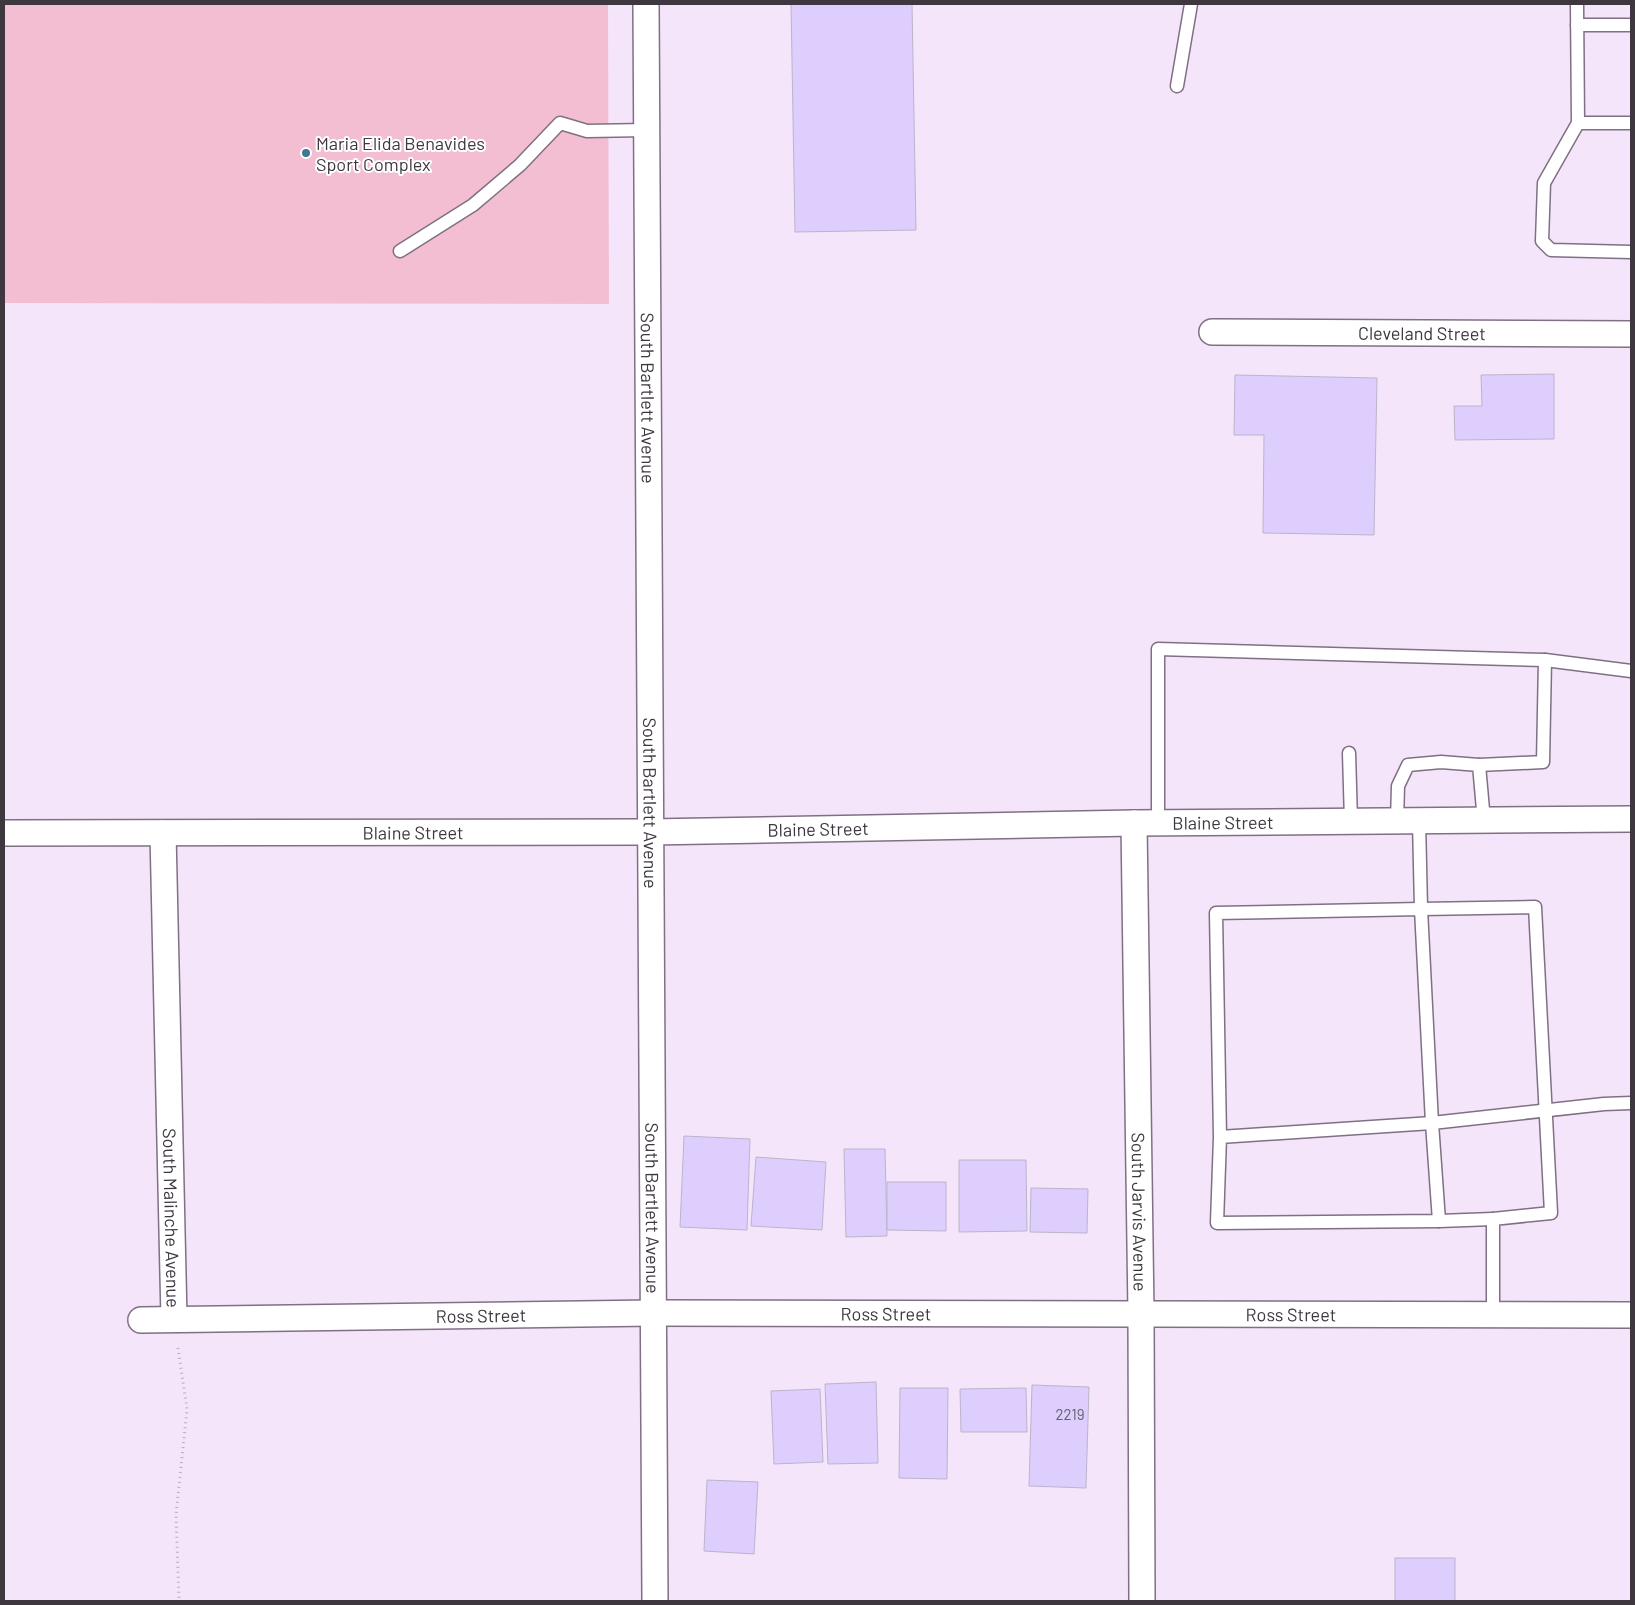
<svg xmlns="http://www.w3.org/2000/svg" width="1635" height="1605" font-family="Barlow,sans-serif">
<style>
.green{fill:#f3bed2}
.building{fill:#ddcefd;stroke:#bbb4cb}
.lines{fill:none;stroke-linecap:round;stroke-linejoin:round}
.service-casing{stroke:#7f7083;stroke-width:15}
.minor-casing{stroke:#7f7083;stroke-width:28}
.path{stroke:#b9acbe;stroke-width:3;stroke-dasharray:1 4;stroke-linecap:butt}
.service{stroke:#fff;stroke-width:12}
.minor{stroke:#fff;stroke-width:25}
.poi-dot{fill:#3e7991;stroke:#fff;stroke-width:2}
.labels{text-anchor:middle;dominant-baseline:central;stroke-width:4;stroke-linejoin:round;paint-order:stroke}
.number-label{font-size:15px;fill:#665d6f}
.poi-label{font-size:18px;fill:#3e3740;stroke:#fff;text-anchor:start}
.street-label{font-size:18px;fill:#3e3740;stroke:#fff}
</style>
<rect width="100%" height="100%" fill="#f5e5fb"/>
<!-- green -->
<path class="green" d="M4,4H608L609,304L4,303Z"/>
<!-- building -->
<g class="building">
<path d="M791,4H912L916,230L795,232Z"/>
<path d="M1554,374V439L1455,440L1454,406H1482L1481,375Z"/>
<path d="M1235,375L1377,378L1374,535L1263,533L1264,435H1234Z"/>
<path d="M684,1136L750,1139L747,1230L680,1227Z"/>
<path d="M844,1149H885L887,1236L846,1237Z"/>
<path d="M756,1157L826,1162L822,1230L751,1226Z"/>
<path d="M959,1160H1026L1027,1231L959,1232Z"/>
<path d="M887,1182H946V1231L887,1230Z"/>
<path d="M1031,1188L1088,1189L1087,1233L1030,1232Z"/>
<path d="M876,1382L878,1463L828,1464L825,1384Z"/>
<path d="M1032,1385L1089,1387L1086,1488L1029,1486Z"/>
<path d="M900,1388H948L947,1479L899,1478Z"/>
<path d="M1026,1388L1027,1432H961L960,1389Z"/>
<path d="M820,1389L823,1462L774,1464L771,1391Z"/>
<path d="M707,1480L758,1482L754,1554L704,1551Z"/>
<rect x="1395" y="1558" width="60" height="43"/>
</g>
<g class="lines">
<!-- service casing -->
<g class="service-casing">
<g id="service">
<path d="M1577,4L1578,123L1544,183L1542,241L1551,250L1631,252"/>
<path d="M1577,25H1631"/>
<path d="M1177,86L1191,4"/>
<path d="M1578,123H1631"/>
<path d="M400,251L473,205L520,165L560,123L587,131L646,130"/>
<path d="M1349,753L1351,821"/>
<path d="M1479,765L1543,762L1545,660"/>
<path d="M1397,821L1398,786L1408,765L1441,762L1479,765L1484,821"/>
<path d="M1419,821L1421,909L1535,907L1551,1213L1493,1219V1315"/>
<path d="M1158,823V649L1545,660L1631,671"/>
<path d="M1220,1137L1216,913L1421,909L1432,1123L1439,1221L1217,1223L1220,1137L1432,1123L1604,1104L1631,1103"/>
<path d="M1439,1221L1493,1219"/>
</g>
</g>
<!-- minor casing -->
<g class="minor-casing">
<g id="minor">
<path id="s1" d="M646,4L655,1601"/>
<path id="s2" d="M1212,332L1631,334"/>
<path id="s3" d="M1134,823L1141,1314L1142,1601"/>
<path id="s4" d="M4,833L650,832L1134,823L1631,819"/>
<path id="s5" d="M163,833L174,1319"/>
<path id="s6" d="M141,1320L653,1313L1631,1315"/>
</g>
</g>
<!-- path -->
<path class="path" d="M178,1348L187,1409L176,1515L179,1601"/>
<!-- service -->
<use href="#service" class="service"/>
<!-- minor -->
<use href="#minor" class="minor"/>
</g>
<!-- markers -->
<circle class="poi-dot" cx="306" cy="153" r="5"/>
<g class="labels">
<!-- number labels -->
<g class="number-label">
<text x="1070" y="1414">2219</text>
</g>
<!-- poi labels -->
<g class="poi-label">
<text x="316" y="143">Maria Elida Benavides<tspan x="316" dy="21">Sport Complex</tspan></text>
</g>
<!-- street labels -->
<g class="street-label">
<text stroke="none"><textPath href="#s2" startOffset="210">Cleveland Street</textPath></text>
<text stroke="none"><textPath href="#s1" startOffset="394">South Bartlett Avenue</textPath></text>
<text stroke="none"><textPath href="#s1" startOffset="799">South Bartlett Avenue</textPath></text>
<text stroke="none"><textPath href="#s4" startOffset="1219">Blaine Street</textPath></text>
<text stroke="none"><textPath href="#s4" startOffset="814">Blaine Street</textPath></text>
<text stroke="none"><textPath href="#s4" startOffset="409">Blaine Street</textPath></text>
<text stroke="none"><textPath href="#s1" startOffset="1204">South Bartlett Avenue</textPath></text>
<text stroke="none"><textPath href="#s3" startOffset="389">South Jarvis Avenue</textPath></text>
<text stroke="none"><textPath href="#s5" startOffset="385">South Malinche Avenue</textPath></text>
<text stroke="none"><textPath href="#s6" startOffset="745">Ross Street</textPath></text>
<text stroke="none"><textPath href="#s6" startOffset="340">Ross Street</textPath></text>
<text stroke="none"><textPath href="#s6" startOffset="1150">Ross Street</textPath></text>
</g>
</g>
<!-- border -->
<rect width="1635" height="1605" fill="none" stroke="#3e3740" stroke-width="10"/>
</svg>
